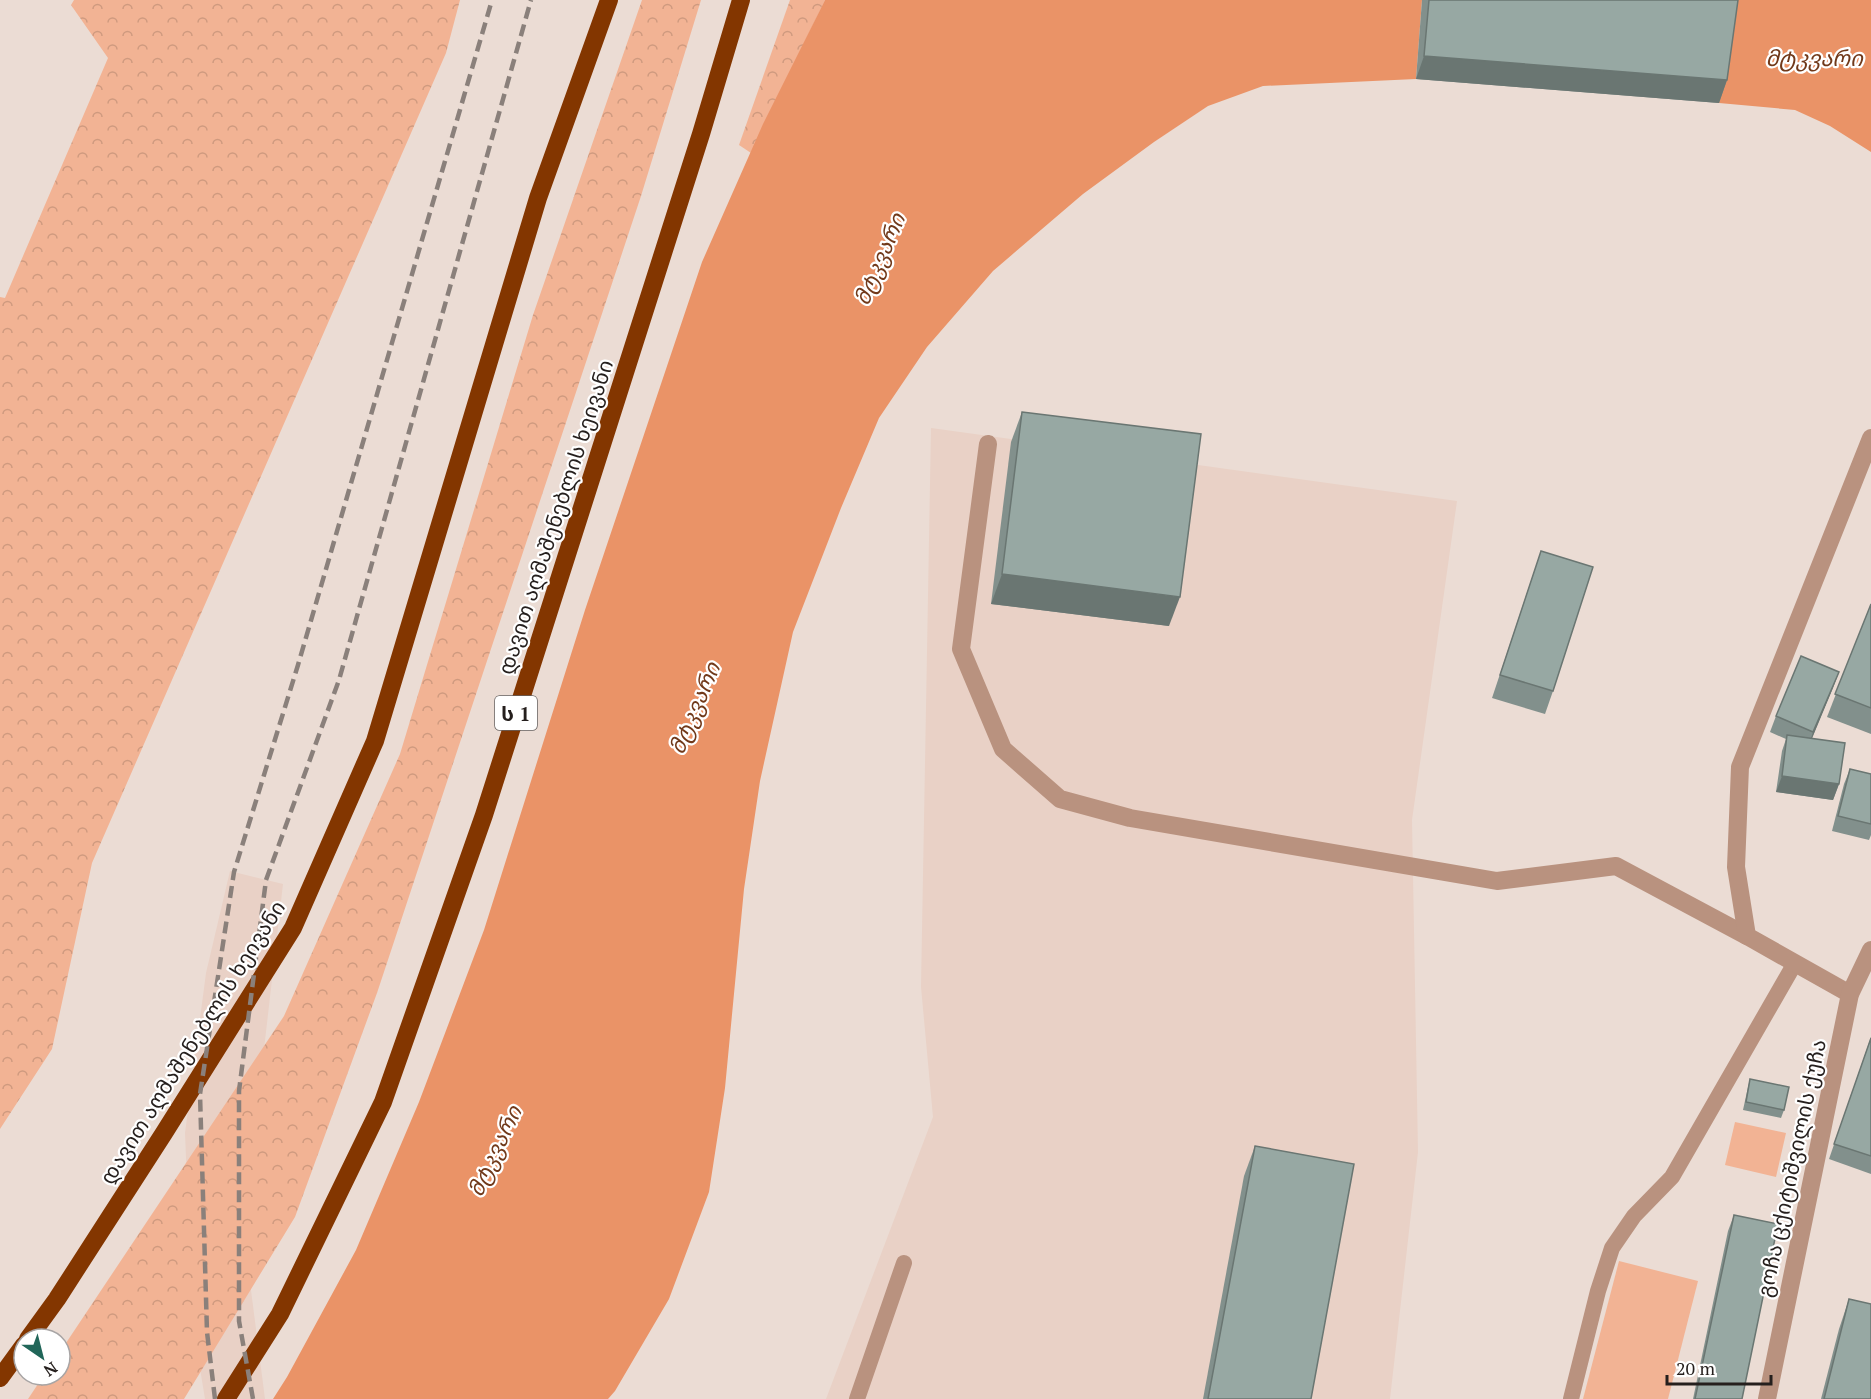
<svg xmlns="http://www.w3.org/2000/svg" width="1871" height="1399" font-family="'PT Serif','Noto Sans Georgian',serif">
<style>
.built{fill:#e9d1c6}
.green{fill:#f2b394}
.forest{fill:url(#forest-crowns)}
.water{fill:#ea9367}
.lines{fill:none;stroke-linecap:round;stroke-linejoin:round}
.lane{stroke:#b9927f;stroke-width:16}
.street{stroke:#b9927f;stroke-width:18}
.highway{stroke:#833600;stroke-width:18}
.rail{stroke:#8a807b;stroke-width:4.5;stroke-dasharray:12 6;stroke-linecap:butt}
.wall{fill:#82908c}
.shaded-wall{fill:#6a7672}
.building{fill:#97a8a3;stroke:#6a7672;stroke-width:1.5}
.labels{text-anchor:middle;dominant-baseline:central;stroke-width:4.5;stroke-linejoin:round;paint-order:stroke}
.shield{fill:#fff;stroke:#666261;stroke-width:1.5}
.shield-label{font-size:20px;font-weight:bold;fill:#251f1d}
.street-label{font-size:21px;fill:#251f1d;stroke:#fff}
.water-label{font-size:22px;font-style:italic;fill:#71391a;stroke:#fff}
</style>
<defs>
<pattern id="forest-crowns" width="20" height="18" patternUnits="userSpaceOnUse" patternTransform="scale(1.5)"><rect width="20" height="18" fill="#f2b394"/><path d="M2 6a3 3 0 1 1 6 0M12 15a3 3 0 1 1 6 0" fill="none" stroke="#cf9a7f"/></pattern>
</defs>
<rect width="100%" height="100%" fill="#ebdcd4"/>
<!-- built -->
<g class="built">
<path d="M931,428L1457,501L1412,820L1418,1152L1390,1399H826L933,1117L921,987Z"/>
<path d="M230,871L283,884L257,1110L248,1267L265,1399H205L193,1326L185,1133L206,973Z"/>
</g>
<!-- green -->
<g class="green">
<path d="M1735,1122L1786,1133L1776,1177L1725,1165Z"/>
<path d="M1619,1261L1698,1281L1668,1399H1583Z"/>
</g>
<!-- forest -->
<g class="forest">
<path d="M74,0H460L446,53L92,863L52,1049L0,1129V297L5,298L108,58L71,5Z"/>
<path d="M642,0H701L641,196L377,993L295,1217L184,1399H28L44,1375H60V1352L284,1016L400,754L533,315Z"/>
<path d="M790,0H825L751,153L739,145Z"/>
</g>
<!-- water -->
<g class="water">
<path d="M825,0H1422L1416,79L1263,86L1208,106L1154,142L1083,194L993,271L927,347L879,418L841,508L793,632L760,781L744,889L725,1088L709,1192L669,1299L615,1391L608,1399H273L287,1377L356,1250L419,1102L484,930L585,610L702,262L763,124Z"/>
<path d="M1732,0H1871V152L1830,126L1795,110L1719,103Z"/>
</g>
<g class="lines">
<!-- lane -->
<g class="lane">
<path d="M857,1399L904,1263"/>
<path d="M1571,1399L1598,1291L1612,1248L1634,1216L1672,1177L1795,963"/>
</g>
<!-- street -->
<g class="street">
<path d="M988,444L961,649L1003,749L1060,799L1130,818L1497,881L1616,866L1747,936"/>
<path d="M1850,994L1747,936L1736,867L1740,767L1871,438"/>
<path d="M1767,1399L1850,994L1871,950"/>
</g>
<!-- highway -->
<g class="highway">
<path d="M28,1339L57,1299L164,1133L293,928L375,741L538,198L609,0"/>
<path d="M0,1378L24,1345"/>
<path d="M226,1399L280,1314L383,1102L484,815L701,134L741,0"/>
</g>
<!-- rail -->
<g class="rail">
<path d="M215,1399L207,1332L200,1094L234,872L298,665L492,0"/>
<path d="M253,1399L239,1321V1091L266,880L339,680L531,0"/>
</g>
</g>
<!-- wall -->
<g class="wall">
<path d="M1422,0H1738L1727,80L1719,103L1416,79Z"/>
<path d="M1022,412L1169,626L991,604L1011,442Z"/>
<path d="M1541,551L1553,691L1545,714L1492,698Z"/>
<path d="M1871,604V734L1827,717Z"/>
<path d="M1839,672L1812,738L1839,784L1833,800L1776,792L1782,751L1786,739L1770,732L1776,716Z"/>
<path d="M1850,769L1871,774V835L1869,840L1832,831L1844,784Z"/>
<path d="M1871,1037V1174L1829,1159Z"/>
<path d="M1750,1079L1784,1110L1781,1118L1743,1110L1748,1087Z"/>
<path d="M1255,1146L1311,1399H1203L1244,1176Z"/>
<path d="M1734,1215L1742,1399H1693L1728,1231Z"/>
<path d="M1849,1299L1871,1399H1821L1839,1329Z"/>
</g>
<!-- shaded-wall -->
<g class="shaded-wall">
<path d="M1424,56L1727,80L1719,103L1416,79Z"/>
<path d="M1002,574L1180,597L1169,626L991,604Z"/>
<path d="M1839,672L1833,688L1808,748L1813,732Z"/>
<path d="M1782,776L1839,784L1833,800L1776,792Z"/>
</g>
<!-- building -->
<g class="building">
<path d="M1429,0H1738L1727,80L1424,56Z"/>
<path d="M1022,412L1201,434L1180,597L1002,574Z"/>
<path d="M1541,551L1593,567L1553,691L1500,675Z"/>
<path d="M1871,604V708L1835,694Z"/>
<path d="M1801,656L1839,672L1813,732L1776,716Z"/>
<path d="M1787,735L1845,743L1839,784L1782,776Z"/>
<path d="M1850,769L1871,774V824L1838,816Z"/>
<path d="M1871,1038V1156L1834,1144Z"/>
<path d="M1750,1079L1789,1087L1784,1110L1746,1102Z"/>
<path d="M1255,1146L1354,1164L1311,1399H1208Z"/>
<path d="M1734,1215L1778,1224L1742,1399H1695Z"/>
<path d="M1849,1299L1871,1304V1399H1824Z"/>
</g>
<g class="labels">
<!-- shield labels -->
<rect class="shield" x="495" y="696" width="42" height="34" rx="4.5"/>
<g class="shield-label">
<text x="516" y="713">ს 1</text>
</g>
<!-- street labels -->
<g class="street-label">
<text transform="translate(555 517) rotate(-72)">დავით აღმაშენებლის ხეივანი</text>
<text transform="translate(192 1042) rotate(-58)">დავით აღმაშენებლის ხეივანი</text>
<text transform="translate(1791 1168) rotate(-78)">გოჩა ცქიტიშვილის ქუჩა</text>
</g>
<!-- water labels -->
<g class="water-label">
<text x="1814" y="57">მტკვარი</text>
<text transform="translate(879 259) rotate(-67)">მტკვარი</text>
<text transform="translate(694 708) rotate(-67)">მტკვარი</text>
<text transform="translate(494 1151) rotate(-65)">მტკვარი</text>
</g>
</g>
<!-- north arrow -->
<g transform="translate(42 1357) rotate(145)"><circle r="28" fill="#ffffff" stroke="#a8a5a5" stroke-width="1.5"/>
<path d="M0-4.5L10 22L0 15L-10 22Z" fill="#216659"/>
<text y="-9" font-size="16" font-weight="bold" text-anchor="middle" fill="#251f1d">N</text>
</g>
<!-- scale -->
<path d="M1667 1375v9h104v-9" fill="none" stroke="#251f1d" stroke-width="3"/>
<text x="1676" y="1375" font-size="18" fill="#251f1d" stroke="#ffffff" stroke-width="4.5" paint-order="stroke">20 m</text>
</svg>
